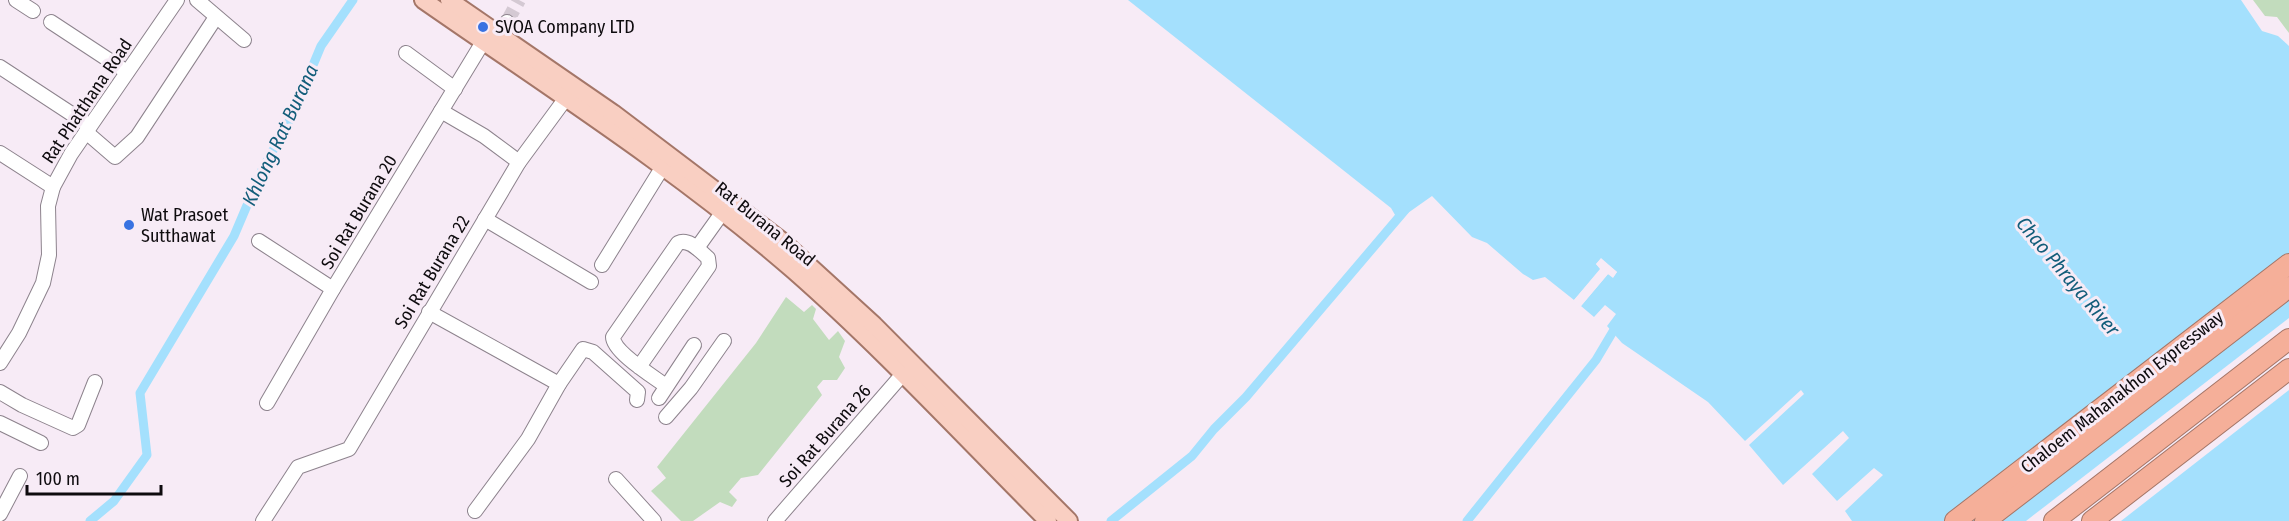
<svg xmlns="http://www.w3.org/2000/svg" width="2289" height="521" font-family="'Fira Sans Condensed',sans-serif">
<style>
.green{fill:#c2dcbd}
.water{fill:#a4e0fd}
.pier{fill:#f7ebf6}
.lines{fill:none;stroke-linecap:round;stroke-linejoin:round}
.canal{stroke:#a4e0fd;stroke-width:9}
.minor-tunnel{stroke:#d4c9d3;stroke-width:14;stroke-dasharray:14 7;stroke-linecap:butt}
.minor-casing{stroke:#8d838d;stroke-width:16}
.major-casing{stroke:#a47668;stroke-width:20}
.highway-casing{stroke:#a47668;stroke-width:22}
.minor{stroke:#fff;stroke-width:14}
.major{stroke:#f9cfc2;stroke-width:16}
.highway{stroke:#f5af99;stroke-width:20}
.poi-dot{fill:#3872e1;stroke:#f7ebf6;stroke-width:2}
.labels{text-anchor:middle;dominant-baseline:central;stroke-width:6;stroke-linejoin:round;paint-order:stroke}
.poi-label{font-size:18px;fill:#0e0b0e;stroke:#f7ebf6;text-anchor:start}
.street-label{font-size:18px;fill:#0e0b0e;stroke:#f7ebf6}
.water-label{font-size:20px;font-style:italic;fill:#125d7a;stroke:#f7ebf6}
</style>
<rect width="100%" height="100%" fill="#f7ebf6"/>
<!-- green -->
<g class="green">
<path d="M2253,0H2289V33L2277,17L2265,16Z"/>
<path d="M786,297L804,312L812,305L816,309L813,319L829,340L838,331L845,341L839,357L845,368L837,380H823L817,387L822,395L758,475L741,478L729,492L737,500L732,507L720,502L693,521H681L651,491L666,478L657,467L756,343Z"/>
</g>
<!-- water -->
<path class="water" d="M1128,0H2241L2262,31L2278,36L2289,46V521H1852L1845,511L1883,475L1874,468L1837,501L1812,474L1849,438L1843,431L1783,485L1749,445L1804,394L1801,390L1745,441L1708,402L1622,343L1607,326L1616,314L1605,305L1594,317L1581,306L1608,274L1613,277L1617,272L1601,259L1596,264L1601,269L1574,300L1545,277L1533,280L1523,274L1487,243L1472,237L1432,196L1398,220L1391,208Z"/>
<!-- pier -->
<g class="pier">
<path d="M1601,258L1617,272L1613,278L1608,274L1581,306L1579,304L1606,272L1613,273L1601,263L1603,270L1576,302L1574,300L1600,269L1596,264Z"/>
<path d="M2289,318V390L2121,521H2026Z"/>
</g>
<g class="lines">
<!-- canal -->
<g class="canal">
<path d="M90,521L114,501L147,455L140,393L234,236L262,170L291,118L321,46L353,0"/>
<path d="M1111,521L1192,456L1214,429L1246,397L1405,210"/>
<path d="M1467,521L1596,360L1618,323"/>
</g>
<!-- minor-tunnel -->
<path class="minor-tunnel" d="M507,22L519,0"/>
<!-- minor casing -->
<g class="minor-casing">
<g id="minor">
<path d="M16,0L33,11"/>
<path d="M197,0L244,40"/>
<path d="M51,22L127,72"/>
<path d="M500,35L507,22"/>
<path d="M406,53L455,89"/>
<path d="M0,67L90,126"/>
<path d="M441,111L484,136L519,162"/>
<path d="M86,132L115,157L137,137L216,17"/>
<path d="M0,153L53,187"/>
<path d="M485,219L591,282"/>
<path d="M259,241L333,289"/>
<path d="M697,248L722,213"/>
<path d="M602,265L662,168"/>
<path d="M429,312L559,384"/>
<path d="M0,363L19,333L43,283L49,255L48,206L53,187L71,154L177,0"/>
<path d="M639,367L709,266L708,258C700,251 689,238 678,243L613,337C613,352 654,377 666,386"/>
<path d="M0,392L22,405L73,428L78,425L95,382"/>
<path d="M659,398L694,345"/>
<path d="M267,403L333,289L483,42"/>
<path d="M666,417L691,388L724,341"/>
<path d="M0,423L41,443"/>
<path d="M616,479L654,521"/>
<path d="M475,511L528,439L559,384L583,349L593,352L638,392L637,400"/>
<path d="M0,514L20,476"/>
<path d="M263,521L298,467L349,449L519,162L566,98"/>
<path d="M775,521L902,375"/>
</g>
</g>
<!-- major casing -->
<g class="major-casing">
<g id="major">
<path d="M423,0C548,87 678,170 793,270C882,348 964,437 1048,521"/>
<path d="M449,0L613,113L782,241L874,325L1069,521"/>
</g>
</g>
<!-- highway casing -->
<g class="highway-casing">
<g id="highway">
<path d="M1955,521L2289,264"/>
<path d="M1985,521L2289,287"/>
<path d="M2054,521L2289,339"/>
<path d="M2092,521L2289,369"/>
</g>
</g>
<!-- minor -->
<use href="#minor" class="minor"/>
<!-- major -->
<use href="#major" class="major"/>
<!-- highway -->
<use href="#highway" class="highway"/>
</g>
<!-- markers -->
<g class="poi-dot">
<circle cx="483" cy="27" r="6"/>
<circle cx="129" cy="225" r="6"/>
</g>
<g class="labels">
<!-- poi labels -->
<g class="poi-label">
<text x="495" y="27">SVOA Company LTD</text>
<text x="141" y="215">Wat Prasoet<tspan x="141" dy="21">Sutthawat</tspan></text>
</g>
<!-- street labels -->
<g class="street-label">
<text transform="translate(87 101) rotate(-56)">Rat Phatthana Road</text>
<text transform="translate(359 212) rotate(-59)">Soi Rat Burana 20</text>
<text transform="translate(765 224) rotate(39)">Rat Burana Road</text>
<text transform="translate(432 272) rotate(-59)">Soi Rat Burana 22</text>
<text transform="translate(2122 392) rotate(-38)">Chaloem Mahanakhon Expressway</text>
<text transform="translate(825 436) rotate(-49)">Soi Rat Burana 26</text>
</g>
<!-- water labels -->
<g class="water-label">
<text transform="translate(280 135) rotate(-65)">Khlong Rat Burana</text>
<text transform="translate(2068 276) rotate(50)">Chao Phraya River</text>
</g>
</g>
<!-- scale -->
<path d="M27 485v9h134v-9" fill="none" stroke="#0e0b0e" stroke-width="3"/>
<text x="36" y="485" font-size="18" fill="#0e0b0e" stroke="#f7ebf6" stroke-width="4.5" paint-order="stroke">100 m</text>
</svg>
